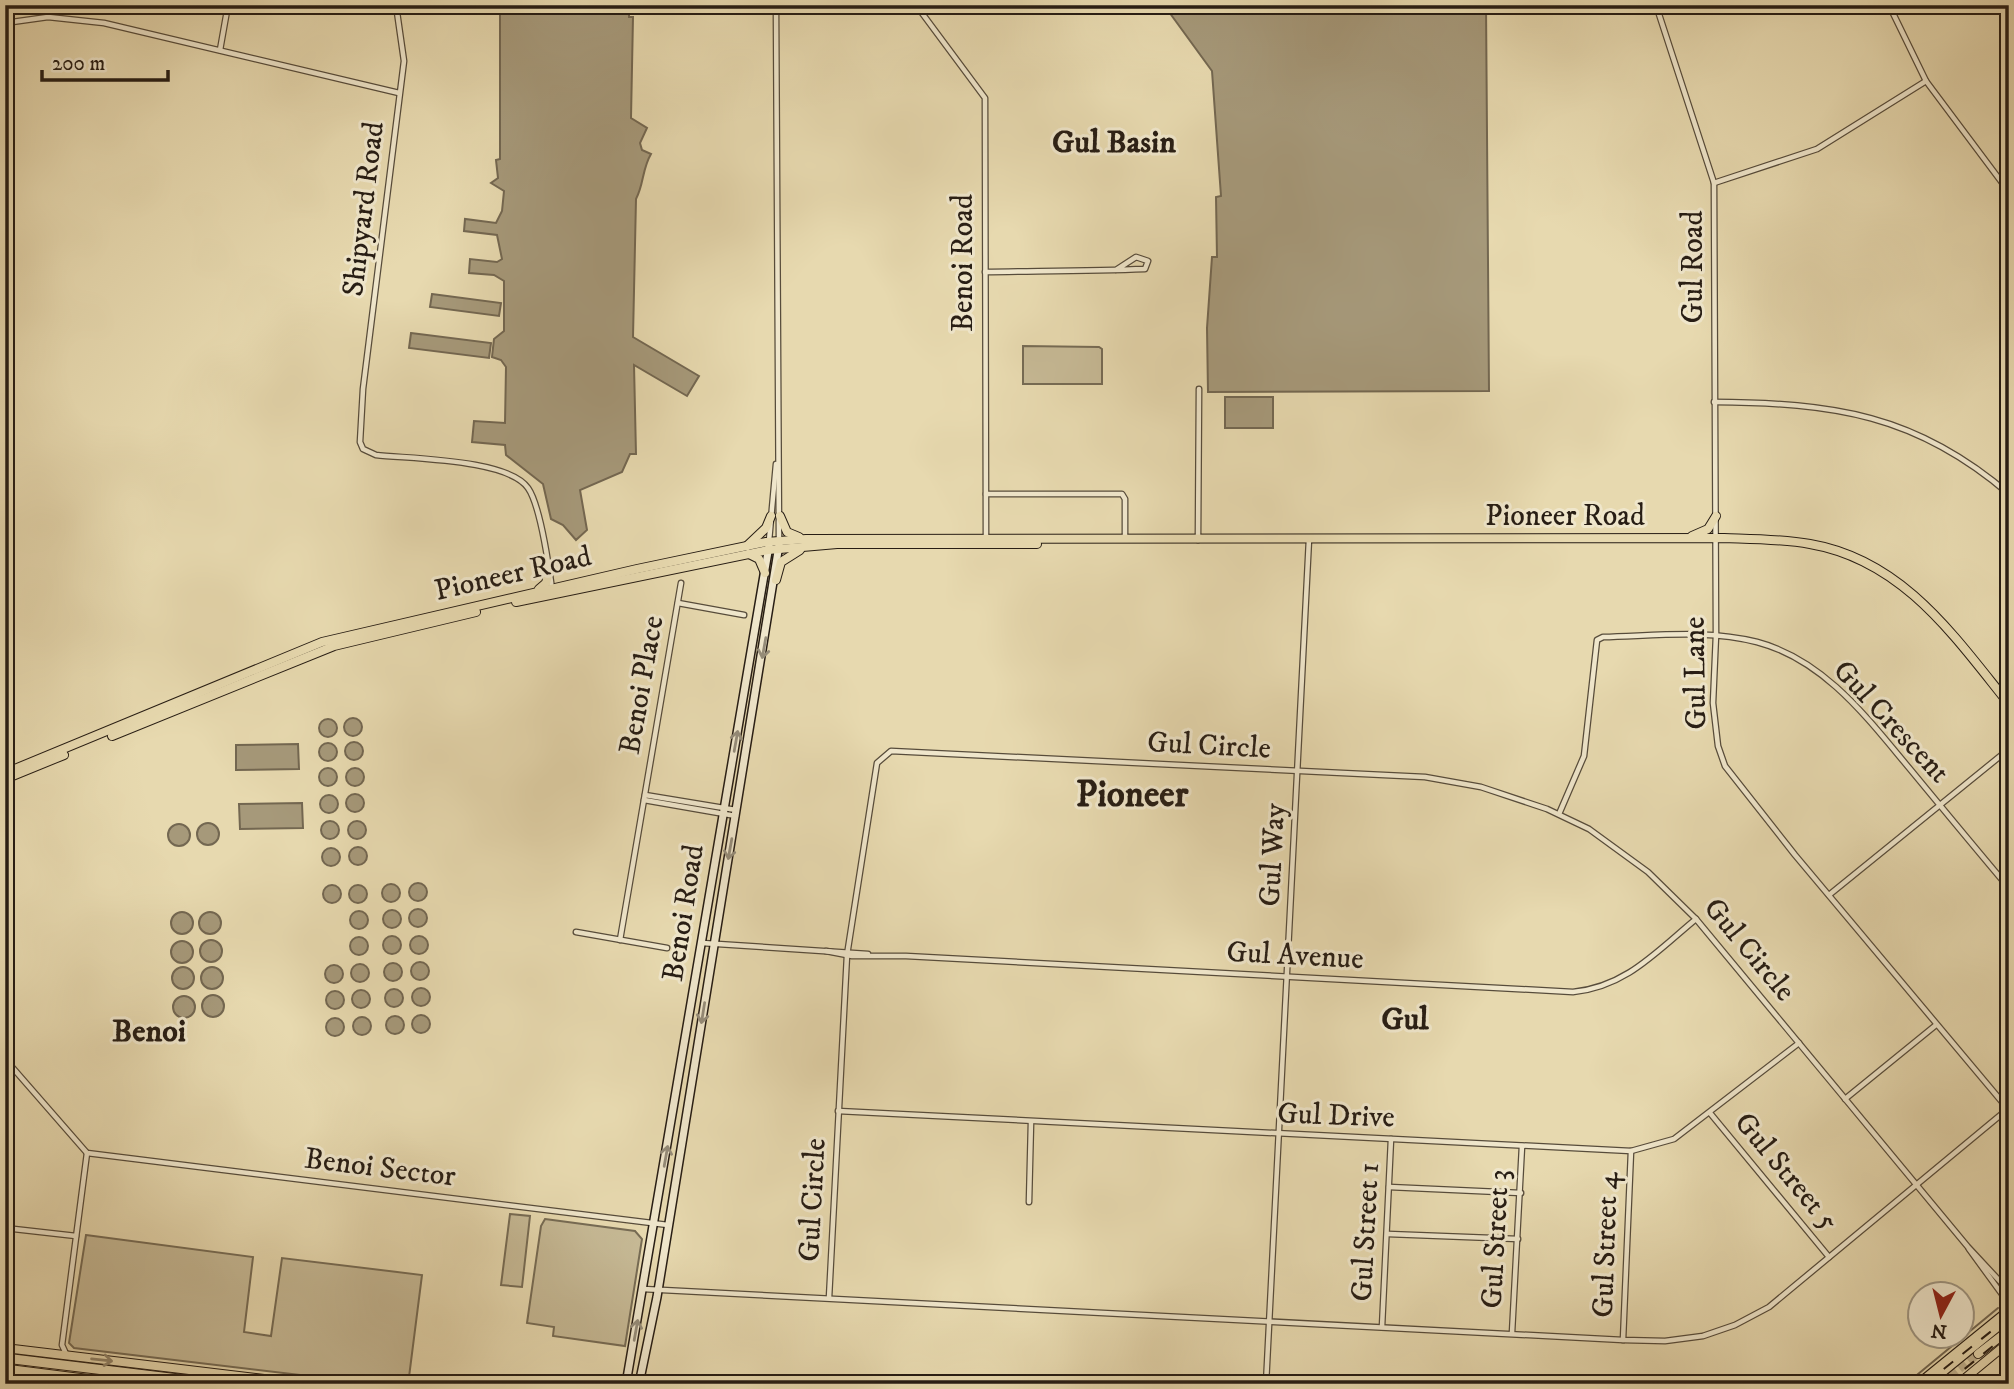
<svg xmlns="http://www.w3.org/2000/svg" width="2014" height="1389" font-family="'IM FELL DW Pica',serif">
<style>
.green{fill:#c6b995;stroke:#766b54;stroke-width:2}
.water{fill:#a6997a;stroke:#736751;stroke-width:2}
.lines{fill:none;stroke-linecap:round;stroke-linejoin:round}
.stream{stroke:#736751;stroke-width:2}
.primary-tunnel{stroke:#c1b390;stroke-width:8;stroke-dasharray:8 4;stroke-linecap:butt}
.minor-casing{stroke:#574c3b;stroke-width:7}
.secondary-casing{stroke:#271d14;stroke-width:10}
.primary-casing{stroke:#271d14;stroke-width:10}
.motorway-casing{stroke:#271d14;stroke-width:11}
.minor{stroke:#efe6cb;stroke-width:4.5}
.secondary{stroke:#efe6cb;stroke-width:7}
.primary{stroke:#e7d9af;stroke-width:8}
.motorway{stroke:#e7d9af;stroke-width:9}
.rail{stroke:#271d14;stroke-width:2;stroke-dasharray:12 12;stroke-linecap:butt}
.oneway{stroke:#958c79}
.oneway2{stroke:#918469}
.labels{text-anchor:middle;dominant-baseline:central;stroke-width:6;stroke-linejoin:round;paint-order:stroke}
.street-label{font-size:30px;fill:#271d14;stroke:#efe6cb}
.neighbourhood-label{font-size:32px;font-weight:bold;fill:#271d14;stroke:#efe6cb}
.district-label{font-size:37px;font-weight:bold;fill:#271d14;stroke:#efe6cb}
</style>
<rect width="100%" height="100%" fill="#e7d9af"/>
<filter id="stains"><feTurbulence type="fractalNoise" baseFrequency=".00286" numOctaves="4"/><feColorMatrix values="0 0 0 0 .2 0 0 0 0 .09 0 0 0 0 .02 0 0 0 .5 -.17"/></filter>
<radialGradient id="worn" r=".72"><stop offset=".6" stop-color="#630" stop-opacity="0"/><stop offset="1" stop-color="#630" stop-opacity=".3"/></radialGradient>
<!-- green -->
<g class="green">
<path d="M1023,346L1099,347L1102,349V384H1023Z"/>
<path d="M510,1214L530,1216L522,1287L501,1285Z"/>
<path d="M545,1219L635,1231L642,1239L625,1346L553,1336L554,1327L527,1323L541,1226Z"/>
<path d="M86,1235L253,1257L244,1332L271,1336L282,1258L422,1275L409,1377L402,1378V1384H376L74,1348L69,1343Z"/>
</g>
<!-- water -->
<g class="water">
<path d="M500,5H629V17H633L631,118L647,128L640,143L642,150L651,154C642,169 644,184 636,199L633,337L699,376L687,396L634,365L636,454H630L622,472L580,490L587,530L576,540L563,525L551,519L543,484L506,455L505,445L472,442L474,421L505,423L506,367L501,360L492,357L494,339L504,331V281L494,275L469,273L470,259L497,262L502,259L497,235L464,231L465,219L496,223L502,211L504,191L491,183L498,178L496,160L500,159Z"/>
<path d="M1164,5H1486L1489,391L1208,392L1207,328L1212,257H1217L1216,197L1221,196L1212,71Z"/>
<path d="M432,294L501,303L499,316L430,307Z"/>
<path d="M411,333L491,343L489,358L409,348Z"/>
<rect x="1225" y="397" width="48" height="31"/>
<circle cx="353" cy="727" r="9"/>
<circle cx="328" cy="728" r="9"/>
<circle cx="354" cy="751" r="9"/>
<circle cx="328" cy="752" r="9"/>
<path d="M298,744L299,769L236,770V745Z"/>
<circle cx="355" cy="777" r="9"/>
<circle cx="328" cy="777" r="9"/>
<circle cx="355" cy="803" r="9"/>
<circle cx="329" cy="804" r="9"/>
<path d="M302,803L303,828L240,829L239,804Z"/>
<circle cx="330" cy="830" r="9"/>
<circle cx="357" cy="830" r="9"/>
<circle cx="208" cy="834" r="11"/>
<circle cx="179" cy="835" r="11"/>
<circle cx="358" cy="856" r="9"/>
<circle cx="331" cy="857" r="9"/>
<circle cx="418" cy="892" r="9"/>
<circle cx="391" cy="893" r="9"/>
<circle cx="332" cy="894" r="9"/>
<circle cx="358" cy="894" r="9"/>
<circle cx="418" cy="918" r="9"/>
<circle cx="392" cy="919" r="9"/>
<circle cx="359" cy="920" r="9"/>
<circle cx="210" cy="923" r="11"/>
<circle cx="182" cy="923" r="11"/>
<circle cx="392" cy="945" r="9"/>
<circle cx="419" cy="945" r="9"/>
<circle cx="359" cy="946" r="9"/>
<circle cx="211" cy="951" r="11"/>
<circle cx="182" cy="952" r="11"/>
<circle cx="420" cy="971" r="9"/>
<circle cx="393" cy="972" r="9"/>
<circle cx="360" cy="973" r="9"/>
<circle cx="334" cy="974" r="9"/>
<circle cx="183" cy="978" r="11"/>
<circle cx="212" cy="978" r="11"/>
<circle cx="421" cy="997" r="9"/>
<circle cx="394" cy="998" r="9"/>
<circle cx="361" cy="999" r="9"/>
<circle cx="335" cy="1000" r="9"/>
<circle cx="213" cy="1006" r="11"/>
<circle cx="184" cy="1007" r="11"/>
<circle cx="421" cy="1024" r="9"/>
<circle cx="395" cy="1025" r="9"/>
<circle cx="362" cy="1026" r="9"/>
<circle cx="335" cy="1027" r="9"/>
</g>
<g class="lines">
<!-- stream -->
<path class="stream" d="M1906,1384L1998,1308"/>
<!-- primary-tunnel -->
<path class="primary-tunnel" d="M1941,1384L1978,1354"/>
<!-- minor casing -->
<g class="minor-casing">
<g id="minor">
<path d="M396,5L404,61L363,389L360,442L363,449L376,455C411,459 508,459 528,488C540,505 549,567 552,589"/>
<path d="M776,5L779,540"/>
<path d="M916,5L985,98L986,540"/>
<path d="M1656,5L1714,183L1716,635L1713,703L1718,746L1725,766L1795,855L2008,1109"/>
<path d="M1889,5L1926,81L2009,192"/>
<path d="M5,23L48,17L104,23L399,93"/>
<path d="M220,50L228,5"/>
<path d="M1714,183L1817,149L1926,81"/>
<path d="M985,272C1039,271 1092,271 1145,269L1148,261L1136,257L1116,270"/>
<path d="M1714,402C1833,403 1916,414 2009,494"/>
<path d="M986,494H1122L1125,499V538"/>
<path d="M1198,540L1199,389"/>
<path d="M769,541L776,464"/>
<path d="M678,603L744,615"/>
<path d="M645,795L736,810"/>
<path d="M644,800L736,816"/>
<path d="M1559,814L1584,756L1597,640L1603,637C1653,636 1708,629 1757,642C1825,660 1868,719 1910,769C1943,809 1976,849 2009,888"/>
<path d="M1829,895L2009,749"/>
<path d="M576,932L667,948"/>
<path d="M620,940L681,583"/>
<path d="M702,943L868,954"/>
<path d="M826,951L852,956H906L1573,992C1626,987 1657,951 1696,919"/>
<path d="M5,1059L87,1153L668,1225"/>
<path d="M1845,1099L1936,1025"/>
<path d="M838,1111L1631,1151L1674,1139L1799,1043"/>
<path d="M1710,1113L1829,1257"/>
<path d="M1389,1187L1521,1193"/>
<path d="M1029,1202L1031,1122"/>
<path d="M5,1228L76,1236"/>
<path d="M1388,1234L1518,1239"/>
<path d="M1969,1249L2004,1297V1312"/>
<path d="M643,1289L1623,1340L1665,1341L1703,1336L1735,1325L1769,1307L2009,1108"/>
<path d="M829,1298L847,955L877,763L891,751L1425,777L1481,787L1547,809L1589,829L1648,872L1696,919L1968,1247L2009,1291"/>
<path d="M1382,1327L1391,1139"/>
<path d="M1512,1333L1522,1146"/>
<path d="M1623,1340L1631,1151"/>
<path d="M67,1356L62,1345L87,1153"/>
<path d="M1266,1384L1309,539"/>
</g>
</g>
<!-- secondary casing -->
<g class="secondary-casing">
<g id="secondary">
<path d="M626,1384L769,546"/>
<path d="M639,1384L657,1297L779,545"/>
</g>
</g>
<!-- primary casing -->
<g class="primary-casing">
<g id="primary">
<path d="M780,516L787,532L799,537"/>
<path d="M1692,536L1708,529L1716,516"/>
<path d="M747,546L766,528L771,516"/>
<path d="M749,554L759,559L765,573"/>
<path d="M776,580L781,562L800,550"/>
<path d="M539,589L546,583L549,571"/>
<path d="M516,602L768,550L837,544H1037"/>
<path d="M112,736L334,646L476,612"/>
<path d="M5,773L322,642L637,569L766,542L806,539L1724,538C1753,539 1782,539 1810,544C1903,560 1954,636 2009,704"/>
<path d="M5,779L64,755"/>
<path d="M5,1348L306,1384"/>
<path d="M1978,1354L2009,1330"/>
<path d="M5,1379L44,1384"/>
<path d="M1918,1384L2009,1310"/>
<path d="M1928,1384L2009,1318"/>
<path d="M1958,1384L2009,1342"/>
</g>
</g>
<!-- motorway casing -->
<g class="motorway-casing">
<g id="motorway">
<path d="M5,1358L220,1384"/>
<path d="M5,1369L124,1384"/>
</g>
</g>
<!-- minor -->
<use href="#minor" class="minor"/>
<!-- secondary -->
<use href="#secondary" class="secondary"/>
<!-- primary -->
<use href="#primary" class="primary"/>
<!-- motorway -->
<use href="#motorway" class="motorway"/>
<!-- rail -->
<g class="rail">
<path d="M1925,1384L2009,1317"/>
<path d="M1946,1384L2009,1333"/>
</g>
</g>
<!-- one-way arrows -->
<defs><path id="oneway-shaft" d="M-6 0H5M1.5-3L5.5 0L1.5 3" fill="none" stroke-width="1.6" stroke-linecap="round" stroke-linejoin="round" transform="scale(1.75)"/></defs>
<g class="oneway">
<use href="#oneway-shaft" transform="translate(764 648) rotate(100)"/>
<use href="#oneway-shaft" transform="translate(736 741) rotate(-80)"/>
<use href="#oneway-shaft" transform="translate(730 849) rotate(100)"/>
<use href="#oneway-shaft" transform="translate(703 1013) rotate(99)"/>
<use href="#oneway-shaft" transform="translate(666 1156) rotate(-80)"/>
<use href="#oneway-shaft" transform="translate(636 1330) rotate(-80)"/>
</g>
<use class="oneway2" href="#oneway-shaft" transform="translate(102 1360) rotate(6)"/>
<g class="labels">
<!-- street labels -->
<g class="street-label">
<text transform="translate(364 209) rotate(-83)">Shipyard Road</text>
<text transform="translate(963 263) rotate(-90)">Benoi Road</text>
<text transform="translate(1693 267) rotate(-90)">Gul Road</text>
<text x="1565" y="516">Pioneer Road</text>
<text transform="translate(513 574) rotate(-13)">Pioneer Road</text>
<text transform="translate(1696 673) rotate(-91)">Gul Lane</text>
<text transform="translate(642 685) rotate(-80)">Benoi Place</text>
<text transform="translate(1891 722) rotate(47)">Gul Crescent</text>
<text transform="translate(1209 746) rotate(3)">Gul Circle</text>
<text transform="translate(1273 855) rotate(-87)">Gul Way</text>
<text transform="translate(684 913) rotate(-81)">Benoi Road</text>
<text transform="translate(1749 950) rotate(50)">Gul Circle</text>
<text transform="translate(1295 956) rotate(3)">Gul Avenue</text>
<text transform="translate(1336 1116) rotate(2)">Gul Drive</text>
<text transform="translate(380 1168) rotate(7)">Benoi Sector</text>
<text transform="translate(1786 1172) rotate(50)">Gul Street 5</text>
<text transform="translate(813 1200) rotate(-87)">Gul Circle</text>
<text transform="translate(1366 1232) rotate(-87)">Gul Street 1</text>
<text transform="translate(1496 1239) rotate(-87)">Gul Street 3</text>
<text transform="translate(1606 1245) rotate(-88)">Gul Street 4</text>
</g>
<!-- neighbourhood labels -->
<g class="neighbourhood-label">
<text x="1114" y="143">Gul Basin</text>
<text x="1405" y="1020">Gul</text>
<text x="149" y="1032">Benoi</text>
</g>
<!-- district labels -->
<g class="district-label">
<text x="1132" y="795">Pioneer</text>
</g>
</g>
<!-- margin -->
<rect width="2014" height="1389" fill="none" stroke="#e7d9af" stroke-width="28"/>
<rect x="7" y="7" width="2000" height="1375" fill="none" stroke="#271d14" stroke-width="3.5"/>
<rect x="14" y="14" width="1986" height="1361" fill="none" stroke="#271d14" stroke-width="2"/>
<!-- north arrow -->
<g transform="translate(1941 1315) rotate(187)"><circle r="33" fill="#efe6cb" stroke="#9f9682" stroke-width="2"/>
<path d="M0-5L12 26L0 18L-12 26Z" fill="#8f2418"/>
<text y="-10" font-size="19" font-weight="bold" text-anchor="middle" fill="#271d14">N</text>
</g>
<!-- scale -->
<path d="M42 70v10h126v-10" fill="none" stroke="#271d14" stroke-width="3.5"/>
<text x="52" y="70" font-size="21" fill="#271d14" stroke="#efe6cb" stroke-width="5" paint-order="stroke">200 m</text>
<rect width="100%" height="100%" filter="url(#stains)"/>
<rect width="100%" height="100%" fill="url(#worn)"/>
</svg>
